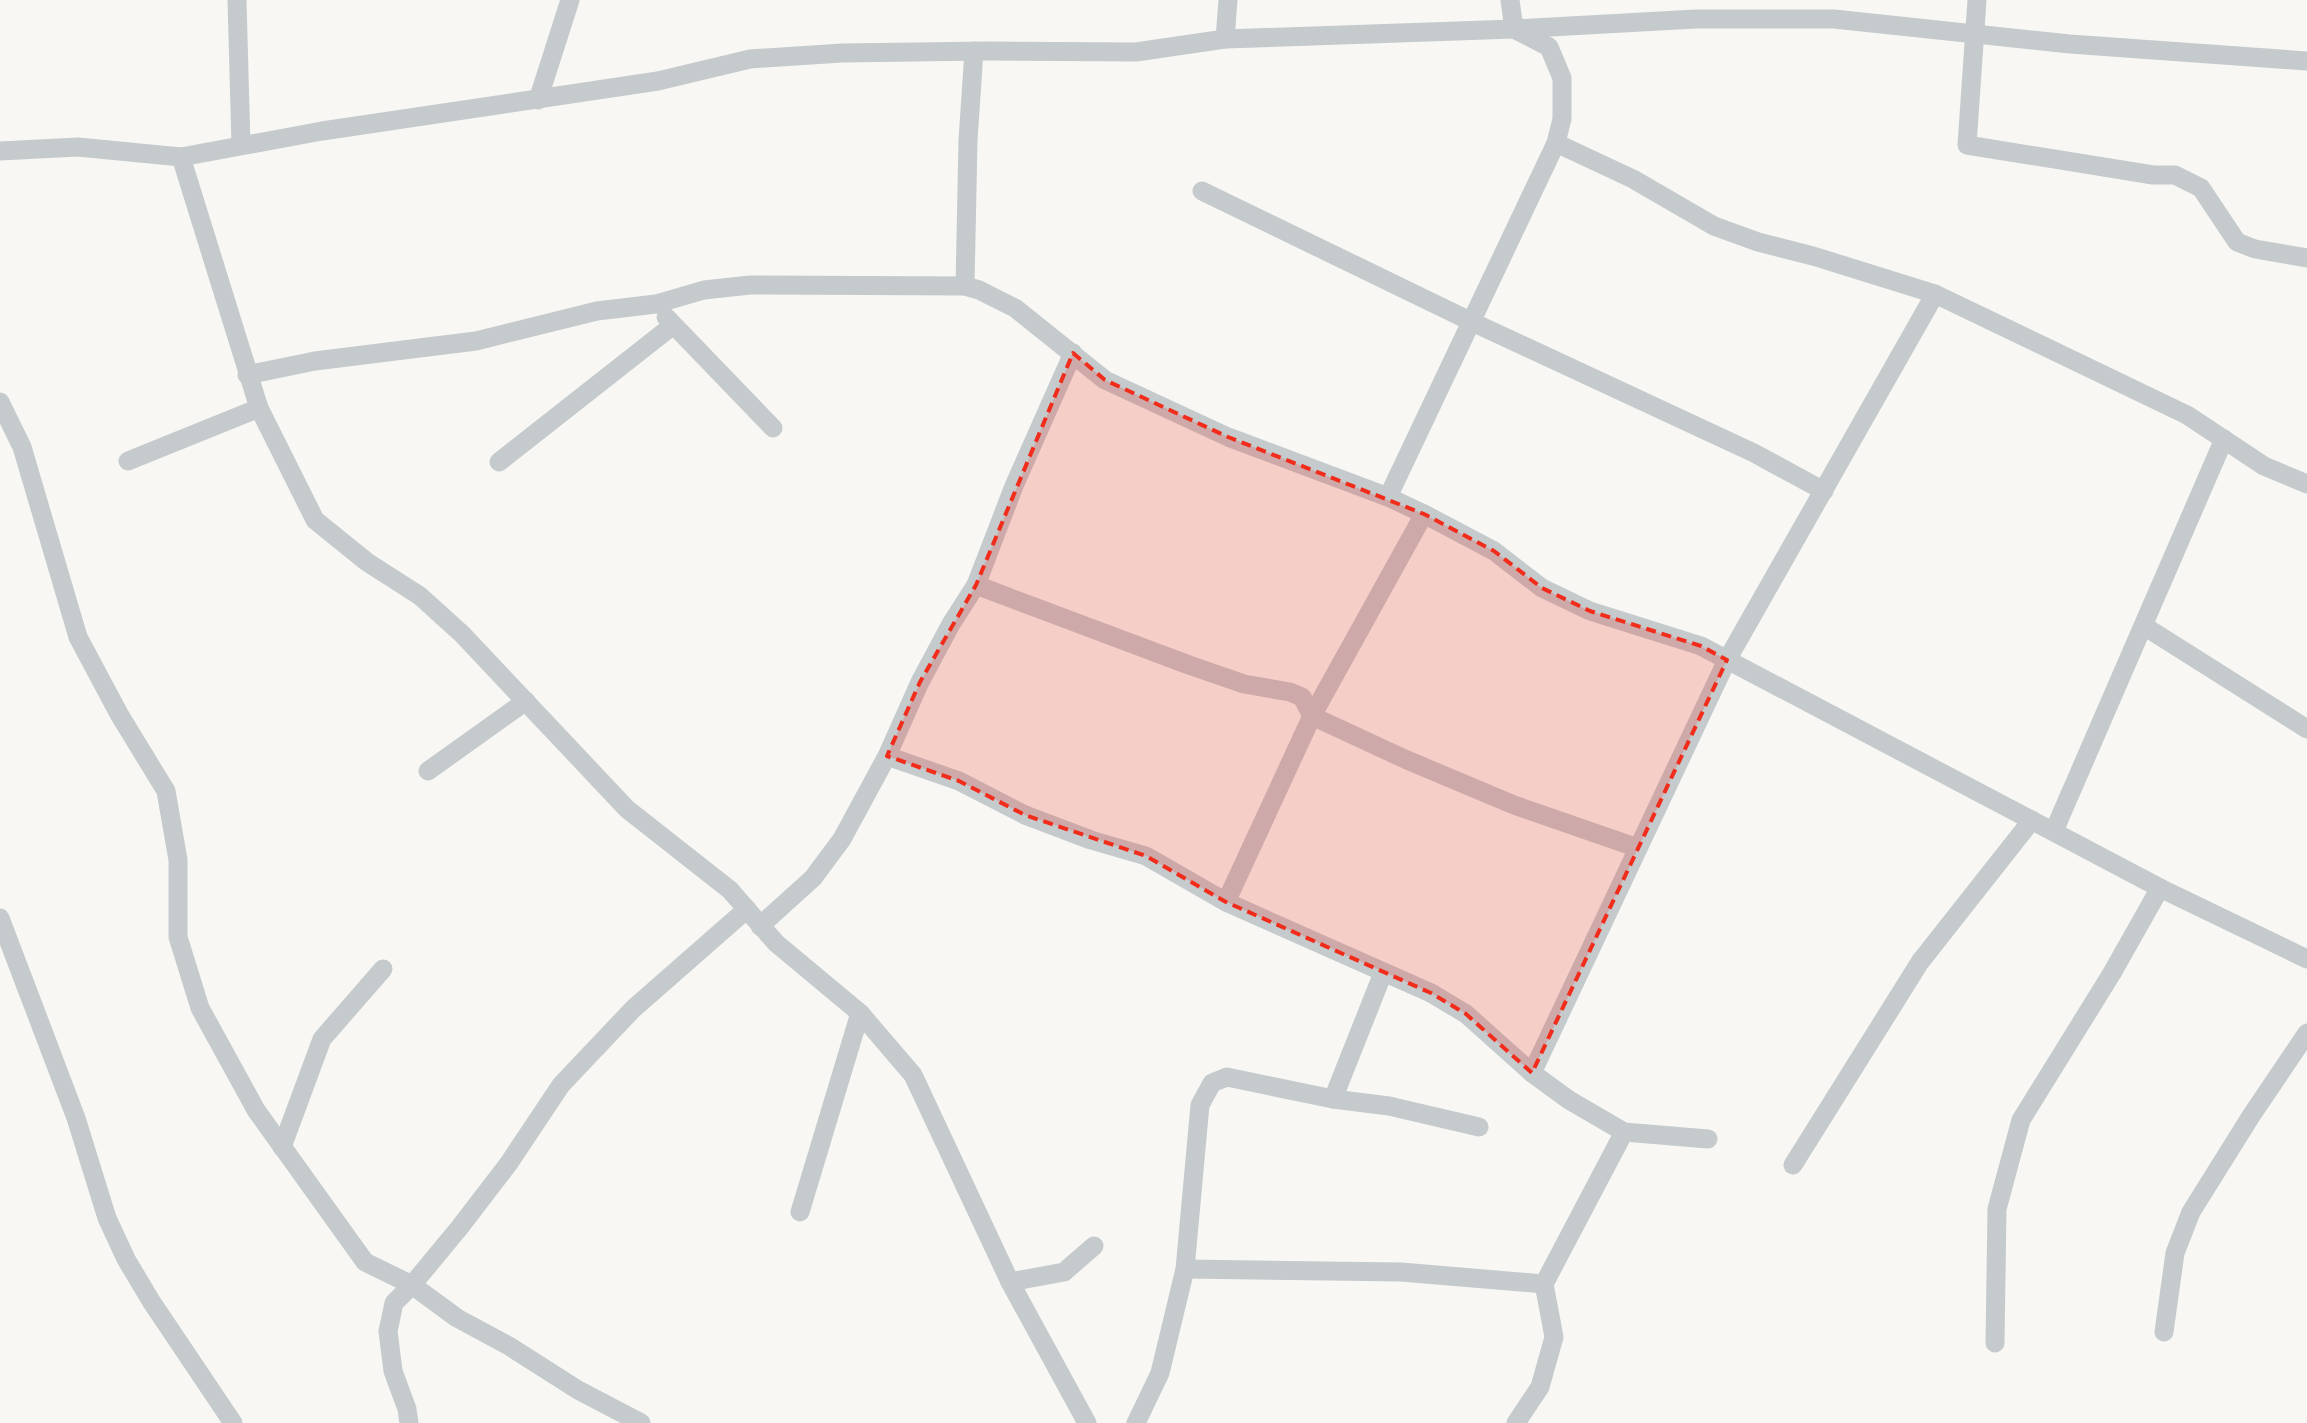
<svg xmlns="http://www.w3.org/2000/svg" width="2307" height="1423" font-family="'Nunito Sans',sans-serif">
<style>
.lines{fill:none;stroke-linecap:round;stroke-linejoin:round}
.street{stroke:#c5cacd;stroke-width:19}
.marked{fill:#f12c1b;fill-opacity:0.2;stroke:#f12c1b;stroke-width:4;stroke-dasharray:10 6;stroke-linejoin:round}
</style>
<rect width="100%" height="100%" fill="#f8f7f4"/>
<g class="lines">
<!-- street -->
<g class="street">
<path d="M237,0L241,145"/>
<path d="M1510,0L1514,29L1549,47L1562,78V119L1556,143L1633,179L1714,226L1758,242L1813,256L1935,294L2187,415L2264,466L2307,484"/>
<path d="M1977,0L1967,145L2153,175H2175L2201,188L2237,242L2255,249L2307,258"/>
<path d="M1225,39L1228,0"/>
<path d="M538,100L570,0"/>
<path d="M0,151L78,147L181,157L259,408L315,520L367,562L420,596L462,634L627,809L730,890L776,943L860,1013L913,1075L1010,1282L1087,1423"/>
<path d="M181,157L322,131L658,81L750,59L842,53L988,51L1136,52L1225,39L1514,29L1696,19H1834L2070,44L2307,61"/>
<path d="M1202,191L1470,321L1754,453L1824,491"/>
<path d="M965,286L968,140L974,51"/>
<path d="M666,317L773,428"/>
<path d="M247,375L315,361L476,341L597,311L656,304L704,290L750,285L965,286L979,290L1015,308L1105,380L1228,437L1388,497L1424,514L1494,551L1542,588L1590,611L1701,646L2160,888L2307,959"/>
<path d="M0,402L22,447L78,637L119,714L166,791L178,860V937L200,1008L256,1110L365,1262L412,1285L457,1318L509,1346L578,1390L641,1423"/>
<path d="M128,461L259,408"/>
<path d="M499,462L672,326"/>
<path d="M1388,497L1556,143"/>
<path d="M976,585L1014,486L1073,353"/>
<path d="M2144,626L2307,729"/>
<path d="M887,756L959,781L1025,815L1091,840L1146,856L1226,902L1431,993L1466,1014L1532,1073L1569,1100L1624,1132L1708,1139"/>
<path d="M428,771L526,701"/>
<path d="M2054,831L2224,439"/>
<path d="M1226,902L1312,716L1424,514"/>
<path d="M0,918L76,1118L107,1218L126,1259L151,1301L233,1423"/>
<path d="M760,926L813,878L842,839L887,756L920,682L951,624L976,585L1189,665L1244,684L1290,692L1302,697L1312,716L1407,760L1514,805L1638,848"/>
<path d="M1532,1073L1727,660L1935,294"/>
<path d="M1333,1099L1383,973"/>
<path d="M282,1147L322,1039L383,969"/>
<path d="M1793,1165L1920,962L2032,820"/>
<path d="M800,1212L860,1013"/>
<path d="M1185,1269L1401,1272L1544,1284"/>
<path d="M1010,1282L1064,1272L1094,1246"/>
<path d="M2164,1332L2175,1253L2191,1212L2251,1116L2307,1033"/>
<path d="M1995,1343L1997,1209L2021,1120L2112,973L2160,888"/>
<path d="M409,1423L407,1409L393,1371L388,1331L394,1303L412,1285L460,1227L509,1163L561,1085L633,1009L747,909"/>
<path d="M1136,1423L1160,1373L1185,1269L1200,1105L1212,1083L1227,1077L1333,1099L1389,1106L1479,1127"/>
<path d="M1516,1423L1540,1387L1554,1337L1544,1284L1624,1132"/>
</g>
</g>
<!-- marked area -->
<path class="marked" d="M1073,353L1105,380L1228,437L1424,514L1494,551L1542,588L1590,611L1701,646L1727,660L1532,1073L1466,1014L1431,993L1226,902L1146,856L1025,815L959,781L887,756L920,682L976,585Z"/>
</svg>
